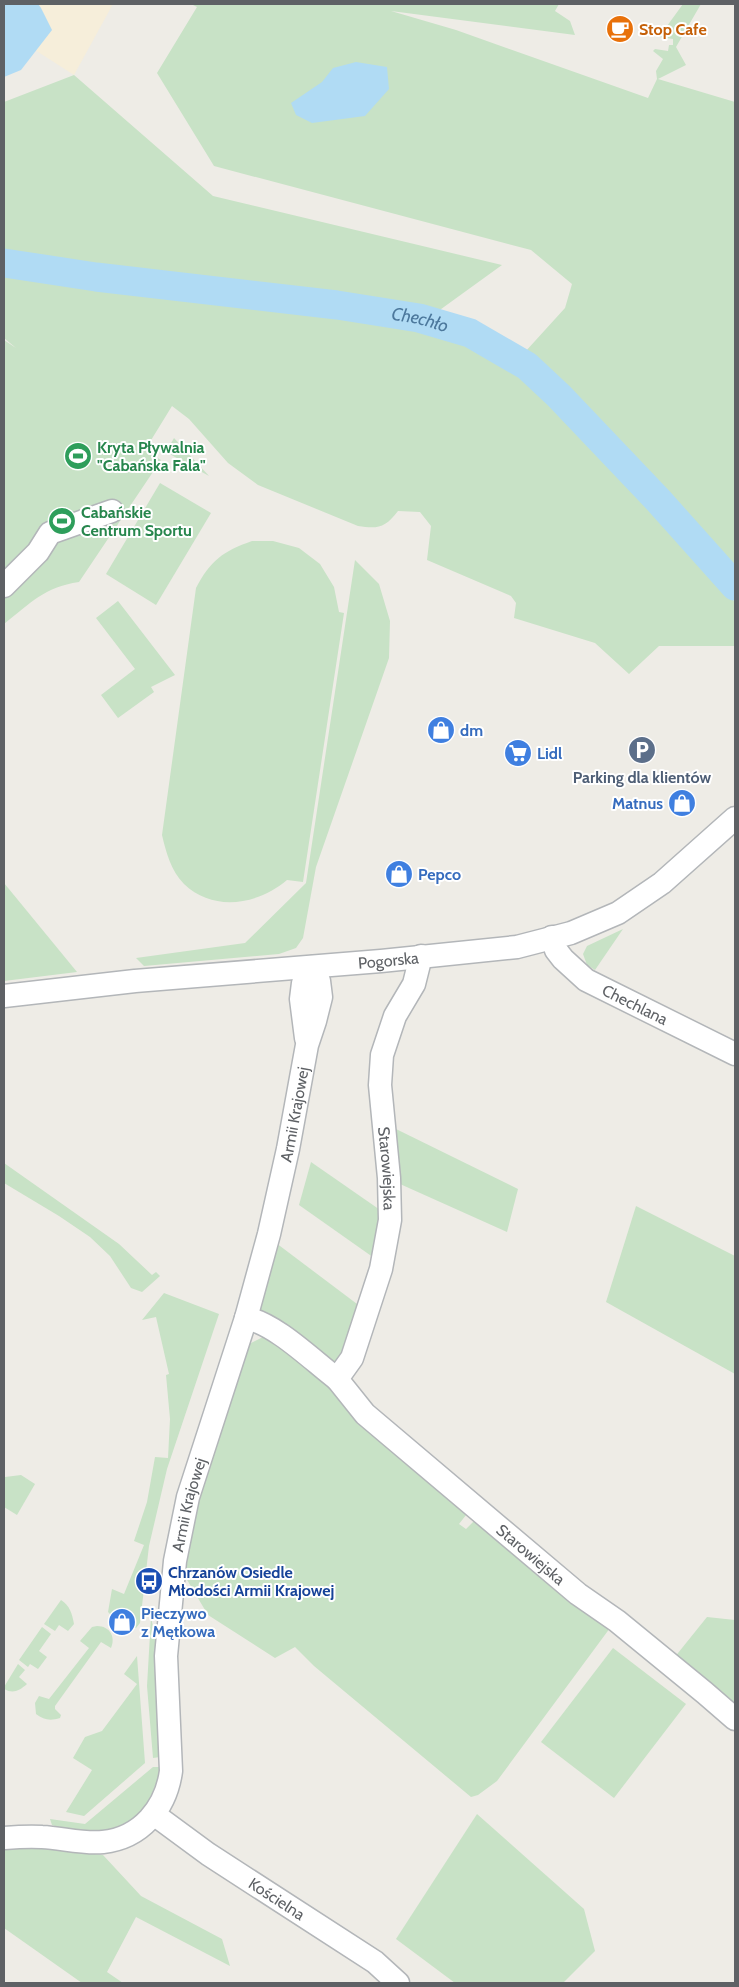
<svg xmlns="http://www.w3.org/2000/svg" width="739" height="1987" font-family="Cabin,sans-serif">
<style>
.green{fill:#c8e2c6}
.sand{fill:#f6eeda}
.water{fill:#b0dbf4}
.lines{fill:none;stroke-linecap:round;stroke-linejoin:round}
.river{stroke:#b0dbf4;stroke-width:29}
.minor-casing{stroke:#b3b6b9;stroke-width:25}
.minor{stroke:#fff;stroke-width:22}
.labels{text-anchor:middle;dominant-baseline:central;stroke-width:4;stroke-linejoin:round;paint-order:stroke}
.food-label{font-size:16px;font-weight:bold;fill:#c56008;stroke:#fff;text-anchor:start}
.leisure-label{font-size:16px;font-weight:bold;fill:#27864d;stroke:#fff;text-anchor:start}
.shop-label{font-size:16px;font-weight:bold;fill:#366cbe;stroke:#fff;text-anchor:start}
.service-label{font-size:16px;font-weight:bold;fill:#4e5e75;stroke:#fff}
.street-label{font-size:16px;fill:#5e6165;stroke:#fff}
.transit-label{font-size:16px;font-weight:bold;fill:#164399;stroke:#fff;text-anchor:start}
.water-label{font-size:18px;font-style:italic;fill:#4c789c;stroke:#fff}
</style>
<rect width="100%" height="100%" fill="#eeece6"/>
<!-- green -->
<g class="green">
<path d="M191,4H559L555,11L570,21L575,35L391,11L456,30L648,98L657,79L656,71L663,59L653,51L655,49L668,51L669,45H673V39L659,37L683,4H701L676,47L686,65L658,79L735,102V576L558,379L525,352L565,308L572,284L531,250L214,166L157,73L197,7Z"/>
<path d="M74,75L213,196L502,265L437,312L368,300L205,281L4,255V102Z"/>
<path d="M4,273L404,325L464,338L524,375L735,602V646H659L629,674L595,643L514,618L516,603L511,596L427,560L431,526L420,512L398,511C385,528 378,529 358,526L258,485L228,463L189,419L172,406L145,450L161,460L79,582C44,587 31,603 4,624V340L16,348L4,338Z"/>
<path d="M174,438L209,476L166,452Z"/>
<path d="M160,483L211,513L156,605L106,574Z"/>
<path d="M252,541H273L299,548L320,564L334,587L339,612L344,613L303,882L287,880C259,904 214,913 184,884C171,871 166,852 162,835L196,588C210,561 223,551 252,541Z"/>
<path d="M355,560L379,584L390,621L389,658L316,867L303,938L296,948L279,954L144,966L136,958L245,943L306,883Z"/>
<path d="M118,601L175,675L151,687L154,692L118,718L101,695L135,669L96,618Z"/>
<path d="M4,883L77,972L4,981Z"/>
<path d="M623,929L595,970L587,965L583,954L587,946Z"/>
<path d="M396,1129L518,1189L507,1232L400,1184Z"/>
<path d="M311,1162L383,1212L377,1260L299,1205Z"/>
<path d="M4,1163L119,1244L152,1275L156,1272L160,1276L142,1292L131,1288L110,1256L90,1237L59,1216L4,1183Z"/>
<path d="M636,1206L735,1256V1374L606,1302Z"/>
<path d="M276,1243L361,1307L348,1352L331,1366L258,1311Z"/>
<path d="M164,1293L219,1314L167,1469L149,1546L140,1623L136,1628L130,1627L135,1619L123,1609L115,1619L108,1612L112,1589L124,1594L144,1545L134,1541L147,1502L155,1457L168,1458L170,1419L166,1375L169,1374L156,1317L142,1320Z"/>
<path d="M265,1336L276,1340L470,1510L459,1524L466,1529L478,1517L610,1628L497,1781L478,1795L471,1797L314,1666L295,1647L275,1658L208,1615L183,1573L188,1513L247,1345Z"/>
<path d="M21,1475L35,1484L17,1515L4,1507V1479L5,1477Z"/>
<path d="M61,1600C70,1606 72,1613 74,1624L68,1631L59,1625L55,1631L44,1624Z"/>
<path d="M151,1617L155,1637V1687L160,1757L153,1758L147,1686Z"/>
<path d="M707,1617L735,1620V1712L674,1658Z"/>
<path d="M97,1626C110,1626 116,1637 111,1648L101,1642L55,1706V1709L61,1715L60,1718C50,1721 44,1720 36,1714L35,1703L39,1696L49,1699L89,1648L80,1641L92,1627Z"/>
<path d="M42,1627L51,1634L39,1651L47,1657L38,1669L30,1664L28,1667L19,1660Z"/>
<path d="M613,1648L686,1704L614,1798L541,1742Z"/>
<path d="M137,1656L145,1763L84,1816L66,1812L92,1770L73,1758L85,1737L102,1731L137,1684L124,1674Z"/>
<path d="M18,1664L25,1670L19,1677L27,1684C19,1691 13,1694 4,1689V1687Z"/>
<path d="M153,1767H161C153,1798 139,1828 102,1832C96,1832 89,1831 82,1830C71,1829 62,1829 52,1825L50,1819L85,1824Z"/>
<path d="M477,1814L584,1909L595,1951L563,1983H455L396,1939Z"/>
<path d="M33,1847L103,1855L141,1896L222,1939L230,1966L136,1917L107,1972L123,1983H82L4,1928V1848Z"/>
</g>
<!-- sand -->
<path class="sand" d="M38,4H113L74,75L35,50L51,30L41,8Z"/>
<!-- water -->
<g class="water">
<path d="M4,4H38L41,8L52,30L21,70L4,77Z"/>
<path d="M356,62L387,67L389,89L365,116L312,123L296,115L291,103L322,82L333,68Z"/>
</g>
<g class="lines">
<!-- river -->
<path class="river" id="s1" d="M4,263L96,277L337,305L419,318L470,333L527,366L559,396L658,500L735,586"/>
<!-- minor casing -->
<g class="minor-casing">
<g id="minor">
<path d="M4,586L38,552L50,533L112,511"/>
<path id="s2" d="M552,937L556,950L563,959L586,980L735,1054"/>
<path id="s3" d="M421,956L414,984L395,1016L382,1055L380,1085L389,1178L390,1220L381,1269L352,1358L337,1379L365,1414L578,1594L617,1621L705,1693L735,1719"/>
<path id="s4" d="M4,996L135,981L381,961L517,947L571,933L618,913L662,883L735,818"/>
<path d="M306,1038L301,999L303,983L313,967"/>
<path d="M246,1318C276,1324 312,1360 337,1379"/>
<path id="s5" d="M155,1815L208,1854L375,1962L398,1983"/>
<path id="s6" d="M4,1838C16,1837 29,1836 42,1837C62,1838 83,1844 103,1842C141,1838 166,1808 171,1771L166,1656L175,1561L188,1497L246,1318L269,1234L288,1149L307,1045L315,1021L321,997L319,981L313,967"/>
</g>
</g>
<!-- minor -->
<use href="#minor" class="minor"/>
</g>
<!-- icons -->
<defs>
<g id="cafe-disc" transform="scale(1.4375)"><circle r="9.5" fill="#e8710a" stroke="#fff"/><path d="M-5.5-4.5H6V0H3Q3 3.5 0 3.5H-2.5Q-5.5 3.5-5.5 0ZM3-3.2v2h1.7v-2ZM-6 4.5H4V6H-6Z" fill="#fff"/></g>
<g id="stadium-disc" transform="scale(1.4375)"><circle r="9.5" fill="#2e9e5b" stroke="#fff"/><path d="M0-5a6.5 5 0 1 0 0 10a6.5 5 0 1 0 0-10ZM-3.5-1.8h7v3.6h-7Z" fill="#fff"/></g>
<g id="shop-disc" transform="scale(1.4375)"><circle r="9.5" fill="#3f7fe0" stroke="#fff"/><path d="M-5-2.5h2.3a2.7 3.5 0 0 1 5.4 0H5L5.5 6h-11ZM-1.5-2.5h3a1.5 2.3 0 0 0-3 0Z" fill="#fff"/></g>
<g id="parking-disc" transform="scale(1.4375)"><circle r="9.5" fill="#5c6f8a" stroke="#fff"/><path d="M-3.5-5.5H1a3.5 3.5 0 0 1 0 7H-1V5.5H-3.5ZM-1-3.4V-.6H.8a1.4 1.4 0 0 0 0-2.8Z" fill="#fff"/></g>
<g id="supermarket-disc" transform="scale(1.4375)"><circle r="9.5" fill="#3f7fe0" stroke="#fff"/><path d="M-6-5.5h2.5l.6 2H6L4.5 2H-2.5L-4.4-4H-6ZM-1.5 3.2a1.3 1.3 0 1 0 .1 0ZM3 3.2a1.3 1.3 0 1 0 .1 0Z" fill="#fff"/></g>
<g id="bus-disc" transform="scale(1.4375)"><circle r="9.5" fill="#1a4fb4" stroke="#fff"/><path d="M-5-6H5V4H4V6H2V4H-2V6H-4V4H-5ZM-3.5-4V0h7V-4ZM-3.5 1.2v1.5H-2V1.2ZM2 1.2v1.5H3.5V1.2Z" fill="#fff"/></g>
</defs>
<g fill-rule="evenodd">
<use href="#cafe-disc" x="620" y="29"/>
<use href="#stadium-disc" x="78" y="456"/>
<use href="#stadium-disc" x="62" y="521"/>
<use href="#shop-disc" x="441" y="730"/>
<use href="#parking-disc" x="642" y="750"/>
<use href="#supermarket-disc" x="518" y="753"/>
<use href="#shop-disc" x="682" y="803"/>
<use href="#shop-disc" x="399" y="874"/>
<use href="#bus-disc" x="149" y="1581"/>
<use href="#shop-disc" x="122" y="1622"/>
</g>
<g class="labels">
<!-- food labels -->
<g class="food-label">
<text x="639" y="29">Stop Cafe</text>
</g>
<!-- leisure labels -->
<g class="leisure-label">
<text x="97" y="447">Kryta Pływalnia<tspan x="97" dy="18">"Cabańska Fala"</tspan></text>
<text x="81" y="512">Cabańskie<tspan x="81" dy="18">Centrum Sportu</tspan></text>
</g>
<!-- shop labels -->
<g class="shop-label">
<text x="460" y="730">dm</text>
<text x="537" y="753">Lidl</text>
<text x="663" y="803" text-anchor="end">Matnus</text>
<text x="418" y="874">Pepco</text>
<text x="141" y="1613">Pieczywo<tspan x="141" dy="18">z Mętkowa</tspan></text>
</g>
<!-- service labels -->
<g class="service-label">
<text x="642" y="777">Parking dla klientów</text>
</g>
<!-- street labels -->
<g class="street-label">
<text stroke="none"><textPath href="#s4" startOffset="386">Pogorska</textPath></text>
<text stroke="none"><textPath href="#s2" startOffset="111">Chechlana</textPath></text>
<text stroke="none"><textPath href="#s6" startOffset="879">Armii Krajowej</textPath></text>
<text stroke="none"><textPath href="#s3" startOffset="221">Starowiejska</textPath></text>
<text stroke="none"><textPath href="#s6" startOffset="474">Armii Krajowej</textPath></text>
<text stroke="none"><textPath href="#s3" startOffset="704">Starowiejska</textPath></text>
<text stroke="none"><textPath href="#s5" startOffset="148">Kościelna</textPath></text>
</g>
<!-- transit labels -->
<g class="transit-label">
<text x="168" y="1572">Chrzanów Osiedle<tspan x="168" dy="18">Młodości Armii Krajowej</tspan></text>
</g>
<!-- water labels -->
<g class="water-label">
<text stroke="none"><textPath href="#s1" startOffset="420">Chechło</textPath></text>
</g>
</g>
<!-- border -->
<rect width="739" height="1987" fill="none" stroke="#5e6165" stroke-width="10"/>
</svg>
